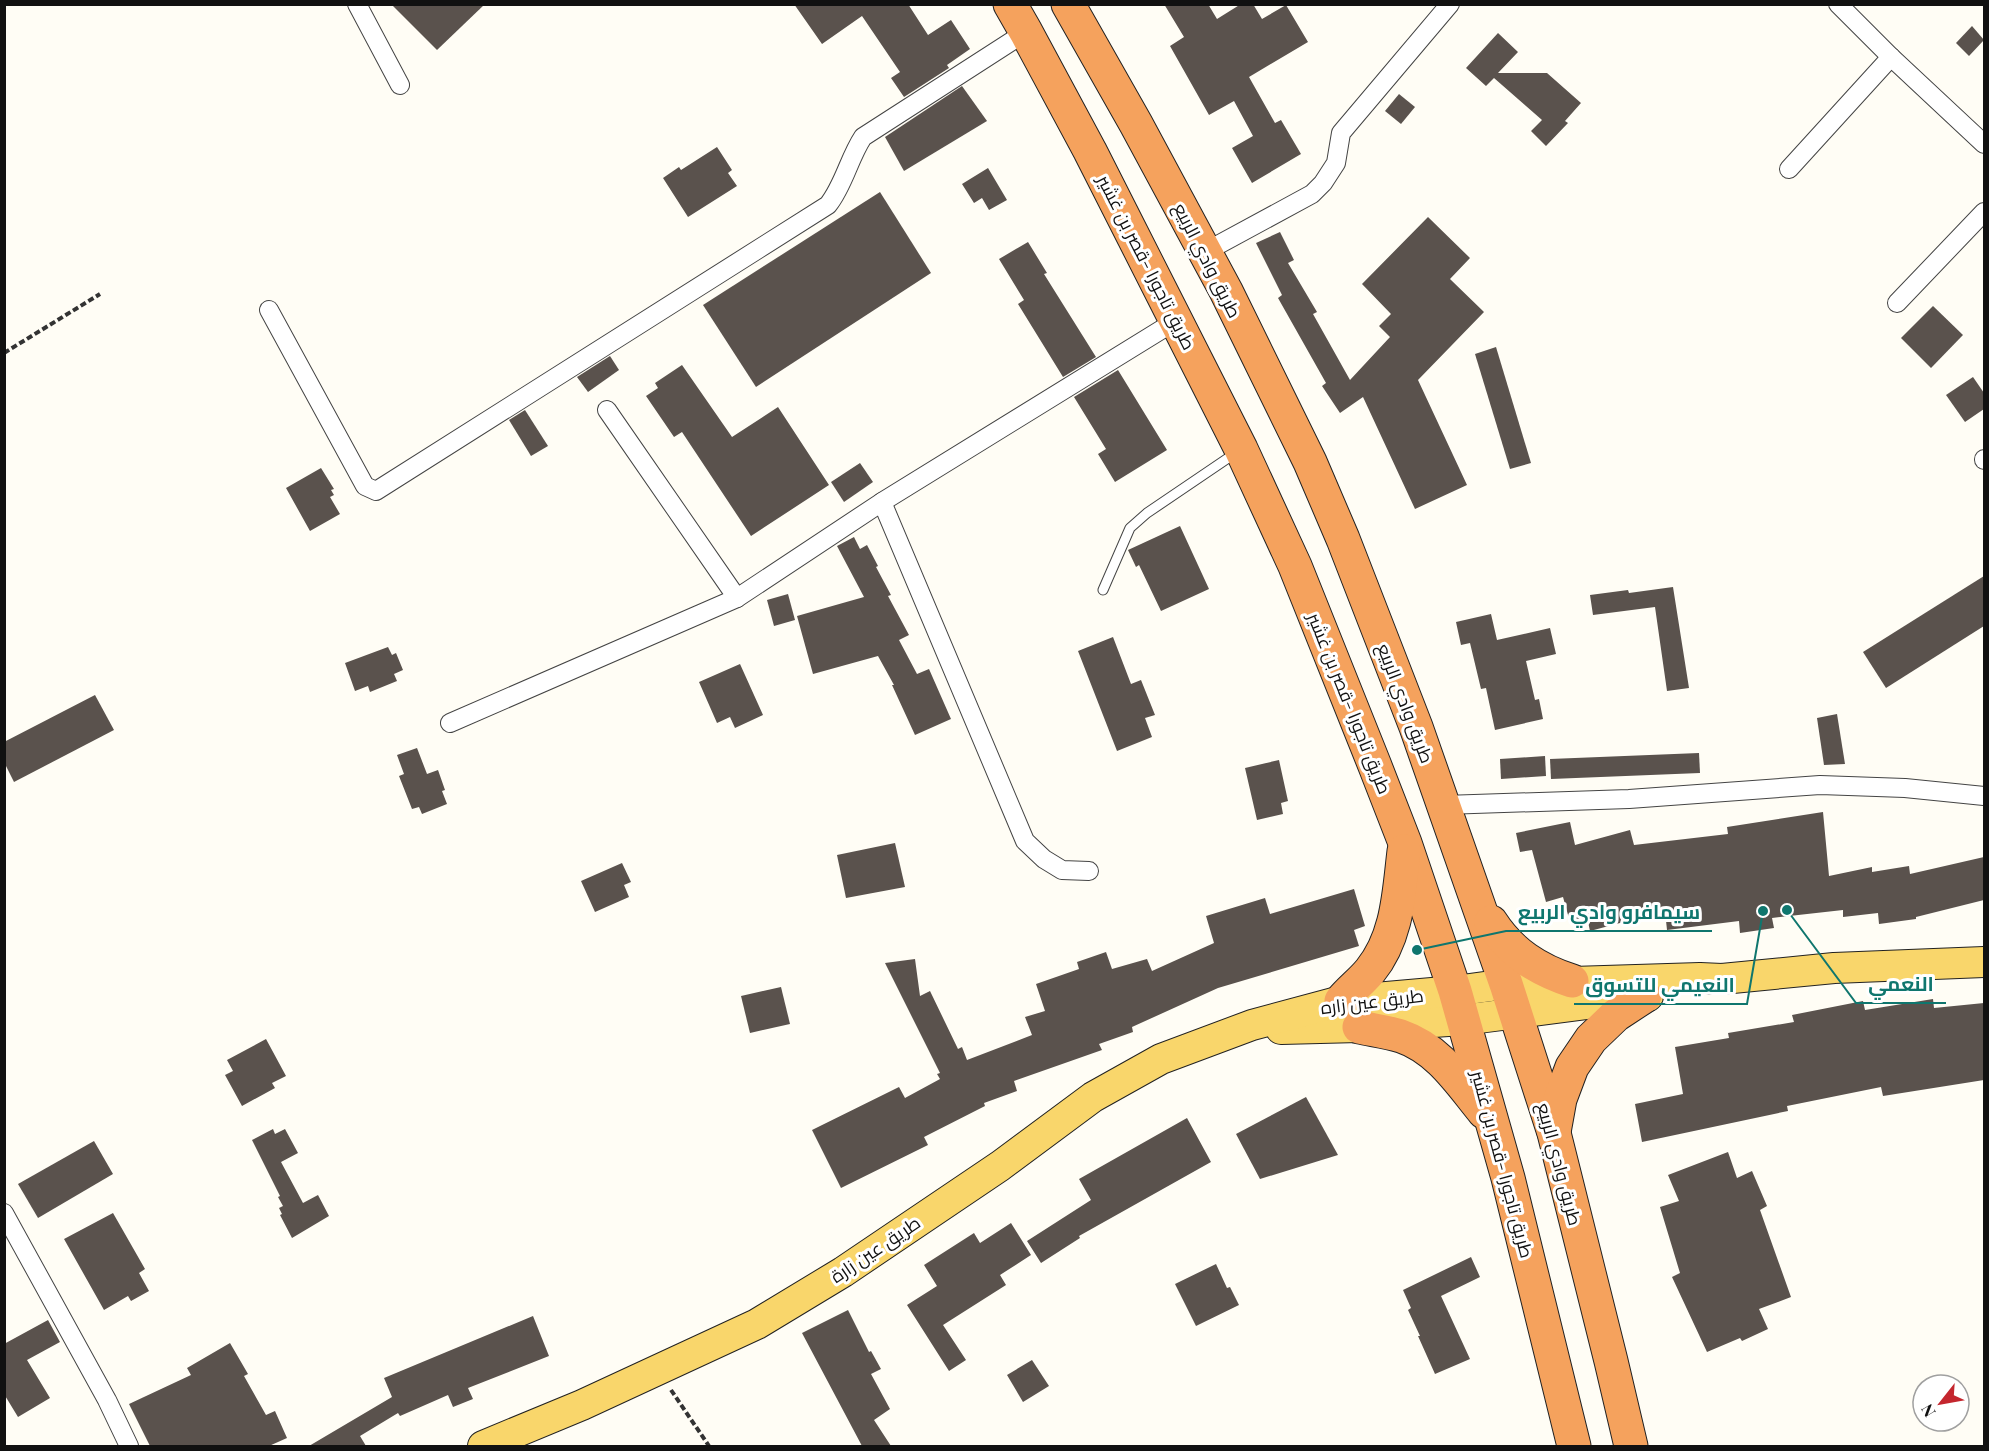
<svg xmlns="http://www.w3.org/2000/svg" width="1989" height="1451" font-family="'Playfair Display',Cairo,serif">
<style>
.building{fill:#5a524d}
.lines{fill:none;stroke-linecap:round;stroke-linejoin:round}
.lane-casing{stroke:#444;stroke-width:11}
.street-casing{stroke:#444;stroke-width:20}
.primary-casing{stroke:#222;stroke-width:32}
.highway-casing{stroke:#222;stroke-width:35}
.path{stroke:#333;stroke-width:4;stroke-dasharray:6 3;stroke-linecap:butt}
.lane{stroke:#fff;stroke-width:9}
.street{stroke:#fff;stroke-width:18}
.primary{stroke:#f9d66b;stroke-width:30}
.highway{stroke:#f5a25d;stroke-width:33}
.labels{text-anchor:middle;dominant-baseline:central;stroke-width:6;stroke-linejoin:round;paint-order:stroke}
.street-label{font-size:18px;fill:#111;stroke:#fff}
.leader{fill:none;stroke:#0f766e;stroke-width:2}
.callout-dot{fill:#0f766e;stroke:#fff;stroke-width:2}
.callout-label{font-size:20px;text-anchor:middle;font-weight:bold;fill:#0f766e;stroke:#fff;stroke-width:6;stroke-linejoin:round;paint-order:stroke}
</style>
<rect width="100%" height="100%" fill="#fffdf5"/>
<!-- building -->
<g class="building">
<path d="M391,4H485L437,50Z"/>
<path d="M794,4H908L928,35L951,20L970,49L947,65L949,68L904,97L891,78L900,72L862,16L822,44Z"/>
<path d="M1164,4H1208L1217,19L1241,4H1253L1262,19L1286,5L1308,42L1249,77L1275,123L1281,120L1301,154L1252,183L1232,148L1253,136L1234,101L1209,115L1170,46L1184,37Z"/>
<path d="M1972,26L1984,40L1969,56L1956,43Z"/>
<path d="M1498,33L1518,52L1498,73H1547L1581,103L1565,121L1568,123L1546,146L1531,131L1542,120L1494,78L1486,86L1466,68Z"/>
<path d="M962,86L987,121L904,171L885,137Z"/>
<path d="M1399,94L1415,107L1401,124L1385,111Z"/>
<path d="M717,147L732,170L728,173L737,186L688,217L663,178L679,167L681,170Z"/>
<path d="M988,168L1007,200L989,210L982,198L974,203L962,184Z"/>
<path d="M880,192L931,273L756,387L703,305Z"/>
<path d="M1428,217L1470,258L1450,279L1484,312L1418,380L1467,485L1415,509L1363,397L1340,413L1322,386L1326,383L1278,298L1282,295L1256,243L1280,232L1294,260L1288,263L1317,312L1313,314L1350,380L1390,337L1379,326L1391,314L1362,284Z"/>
<path d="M1028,242L1047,273L1044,274L1096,357L1063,377L1018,304L1024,300L999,259Z"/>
<path d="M1933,306L1963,335L1931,368L1901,338Z"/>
<path d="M1496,347L1531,463L1510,469L1475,354Z"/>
<path d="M610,356L619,370L588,392L577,377Z"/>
<path d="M682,365L732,437L778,407L829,485L751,536L682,432L674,437L646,396L658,388L655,383Z"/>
<path d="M1118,370L1167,450L1115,482L1098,454L1106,449L1074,397Z"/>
<path d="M1973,377L1984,393V409L1965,422L1946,395Z"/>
<path d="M525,410L548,446L531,456L509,420Z"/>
<path d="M860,463L873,482L844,502L831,482Z"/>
<path d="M321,468L334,489L331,490L334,495L330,497L340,514L310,531L286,488Z"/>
<path d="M1180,526L1209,589L1161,611L1139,565L1136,567L1128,550Z"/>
<path d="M854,537L860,549L867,545L878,566L876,567L891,595L888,596L909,635L899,640L917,674L929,669L951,719L915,735L892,685H894L878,656L813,674L797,616L864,597L837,546Z"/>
<path d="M1984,576V626L1886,688L1863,652Z"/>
<path d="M1673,587L1689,688L1667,691L1655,607L1593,615L1590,595L1628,590L1629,593Z"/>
<path d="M788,594L795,620L774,626L767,600Z"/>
<path d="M1491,614L1497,640L1550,628L1556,654L1526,661L1535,700L1539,699L1543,719L1495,730L1486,688L1481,689L1470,643L1461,645L1456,622Z"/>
<path d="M1113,637L1131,684L1141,680L1155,715L1145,718L1152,737L1117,751L1078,651Z"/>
<path d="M388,647L392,655L396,653L403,670L394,674L397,681L370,692L368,686L355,691L345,663Z"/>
<path d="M740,664L763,715L735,728L730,717L717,723L699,682Z"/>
<path d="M95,695L114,730L14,782L4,762V742Z"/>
<path d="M1837,714L1845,764L1824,765L1817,718Z"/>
<path d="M417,748L427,774L438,770L445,790L442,791L447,804L422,814L419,807L412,809L399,776L404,774L397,755Z"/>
<path d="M1699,753L1700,773L1551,779L1550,759Z"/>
<path d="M1545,756L1546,776L1501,779L1500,759Z"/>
<path d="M1279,760L1288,801L1281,803L1283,814L1257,820L1245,768Z"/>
<path d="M1823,812L1829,876L1872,867V872L1909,866L1910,874L1984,857V900L1916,917V919L1879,924L1878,913L1843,917V910L1772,918L1774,928L1740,933L1739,921L1667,930L1665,911L1590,931L1587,917L1570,922L1563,897L1546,902L1532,850L1520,852L1516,833L1570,822L1575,845L1630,830L1634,845L1728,834L1727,827Z"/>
<path d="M895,843L905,887L846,898L837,855Z"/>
<path d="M622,863L631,882L624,885L629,897L595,912L581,881Z"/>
<path d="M1354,889L1365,926L1354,930L1359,946L1218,988L1132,1027L1133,1032L1099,1044L1102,1050L1014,1081L1017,1091L984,1103L985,1106L924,1137L928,1145L841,1188L812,1130L899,1087L905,1098L940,1079L937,1074L940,1073L885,963L915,959L920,996L930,991L958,1049L962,1047L967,1060L1032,1035L1025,1017L1045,1011L1036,984L1079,969L1077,962L1106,952L1112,969L1147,959L1152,971L1214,943L1206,916L1265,898L1270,914Z"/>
<path d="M781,987L790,1024L750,1033L741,996Z"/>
<path d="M1933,999L1934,1008L1984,1003V1080L1883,1096L1881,1087L1787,1106L1788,1111L1642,1142L1635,1104L1683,1094L1675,1047L1729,1038L1728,1033L1794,1022L1792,1015L1863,1001L1865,1010Z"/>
<path d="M266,1039L286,1076L272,1083L275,1088L242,1106L225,1075L233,1071L227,1060Z"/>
<path d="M1306,1097L1338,1155L1260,1179L1236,1134Z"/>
<path d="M1187,1118L1211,1162L1079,1236L1080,1238L1041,1263L1027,1241L1091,1200L1079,1179Z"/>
<path d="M273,1129L275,1134L285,1129L298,1153L281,1162L303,1203L318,1195L329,1216L292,1238L280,1215L282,1214L279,1208L283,1206L278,1197L280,1196L252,1140Z"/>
<path d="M94,1141L113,1174L38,1218L18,1184Z"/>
<path d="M1728,1152L1737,1178L1752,1171L1767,1206L1760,1210L1791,1297L1759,1309L1768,1329L1742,1341L1740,1338L1707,1352L1672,1277L1680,1273L1660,1207L1679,1201L1668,1175Z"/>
<path d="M113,1213L145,1269L139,1273L149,1291L131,1301L128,1296L104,1310L64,1239Z"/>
<path d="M1011,1223L1031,1255L1000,1275L1006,1285L943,1325L966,1360L949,1371L907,1305L937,1286L924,1265L974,1233L980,1243Z"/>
<path d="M1471,1257L1480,1277L1441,1296L1470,1359L1435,1374L1418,1336H1420L1408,1310L1411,1308L1403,1290Z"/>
<path d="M1216,1264L1227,1288L1230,1287L1239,1305L1196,1326L1175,1284Z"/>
<path d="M848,1310L869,1352L871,1351L881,1369L871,1374L890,1409L874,1420L891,1446H862L802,1333Z"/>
<path d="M533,1316L549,1356L468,1388L473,1399L453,1407L448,1395L400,1416L398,1413L360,1436L366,1446H309L392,1397L384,1378Z"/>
<path d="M48,1320L60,1342L27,1360L50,1398L18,1417L4,1394V1344Z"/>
<path d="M230,1343L248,1374L244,1376L266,1415L275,1411L287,1438L269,1446H150L129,1404L191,1375L187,1368Z"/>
<path d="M1032,1360L1049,1386L1023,1402L1007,1375Z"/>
</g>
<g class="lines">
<!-- lane casing -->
<g class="lane-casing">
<path id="lane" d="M1103,590L1130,528L1147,513L1237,452"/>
</g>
<!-- street casing -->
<g class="street-casing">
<g id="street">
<path d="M357,4L400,85"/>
<path d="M1838,4L1891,57L1984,144"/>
<path d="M1789,169L1891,57"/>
<path d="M1205,252L1312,194L1323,183L1336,163L1341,133L1450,4"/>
<path d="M1897,303L1984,212"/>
<path d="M269,310L365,486L376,491L828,205C844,185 849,158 863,137L1026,32"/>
<path d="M607,410L737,598"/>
<path d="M1984,460V459"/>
<path d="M882,502L1025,841L1044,859L1062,870L1089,871"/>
<path d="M450,723L737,598L882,502L1177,320"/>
<path d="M1444,805L1629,799L1820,785L1905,788L1984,796"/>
<path d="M4,1213L107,1400L129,1446"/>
</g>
</g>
<!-- primary casing -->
<g class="primary-casing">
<g id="primary">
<path d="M1281,1029L1359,1027L1463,1020L1648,996"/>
<path d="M483,1446L582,1405L757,1324L843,1272L1000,1166L1093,1097L1161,1059L1252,1025L1341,1001L1455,991L1506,984L1700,978L1722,979L1834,968L1984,962"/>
</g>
</g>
<!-- highway casing -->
<g class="highway-casing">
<g id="highway">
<path d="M1010,4L1026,32L1090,151L1241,449L1295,566L1375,766L1405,843L1455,991L1508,1178L1574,1446"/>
<path d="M1068,4L1136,124L1226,291L1310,462L1343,539L1416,727L1506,984L1554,1133L1611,1361L1631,1446"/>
<path d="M1491,922C1511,953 1538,970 1572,981"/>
<path d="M1341,1001C1350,990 1361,982 1370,971C1398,937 1399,892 1404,851"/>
<path d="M1359,1027C1373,1030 1388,1032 1401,1036C1439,1049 1460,1083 1484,1112"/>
<path d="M1554,1132L1560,1099L1572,1067L1591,1039L1616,1015L1645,996"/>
</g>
</g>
<!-- path -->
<g class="path">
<path d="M4,353L100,294"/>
<path d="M671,1390L709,1446"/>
</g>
<!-- lane -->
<use href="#lane" class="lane"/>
<!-- street -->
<use href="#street" class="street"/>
<!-- primary -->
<use href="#primary" class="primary"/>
<!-- highway -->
<use href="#highway" class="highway"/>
</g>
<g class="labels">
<!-- street labels -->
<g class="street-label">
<text transform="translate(1208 260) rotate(63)">طريق وادي الربيع</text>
<text transform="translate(1147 262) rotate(63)">طريق تاجورا -قصر بن غشير</text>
<text transform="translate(1350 703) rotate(68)">طريق تاجورا -قصر بن غشير</text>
<text transform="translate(1406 703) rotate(69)">طريق وادي الربيع</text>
<text transform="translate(1372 1001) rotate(-7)">طريق عين زاره</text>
<text transform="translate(1503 1164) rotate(75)">طريق تاجورا -قصر بن غشير</text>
<text transform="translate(1560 1164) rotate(75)">طريق وادي الربيع</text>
<text transform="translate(875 1249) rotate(-34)">طريق عين زارة</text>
</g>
</g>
<!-- callouts -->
<path class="leader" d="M1417 950L1506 931H1712M1787 910L1856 1003H1946M1763 911L1747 1004H1574"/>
<g class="callout-dot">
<circle cx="1417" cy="950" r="6"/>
<circle cx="1787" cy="910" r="6"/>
<circle cx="1763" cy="911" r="6"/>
</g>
<g class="callout-label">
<text x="1609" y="919">سيمافرو وادي الربيع</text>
<text x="1901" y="991">النعمي</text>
<text x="1660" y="992">النعيمي للتسوق</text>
</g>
<!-- border -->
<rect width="1989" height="1451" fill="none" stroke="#111111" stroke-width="12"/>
<!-- north arrow -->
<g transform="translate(1941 1403) rotate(239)"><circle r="28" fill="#ffffff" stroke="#a0a0a0" stroke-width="1.5"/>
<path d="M0-4.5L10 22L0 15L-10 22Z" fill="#c4262e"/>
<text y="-9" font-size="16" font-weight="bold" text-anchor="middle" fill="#111111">N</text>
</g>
</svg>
